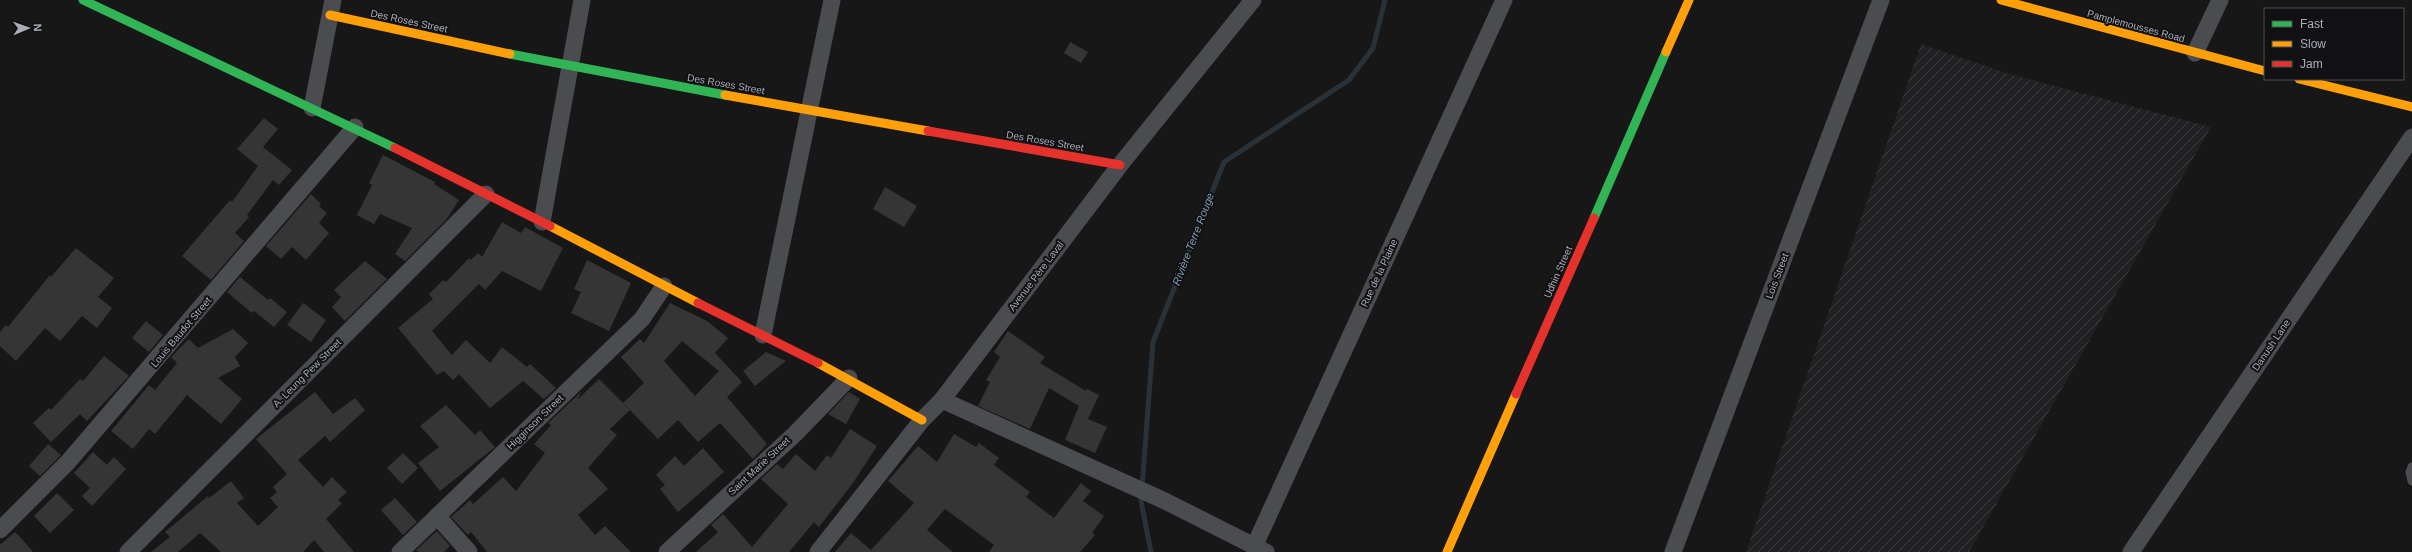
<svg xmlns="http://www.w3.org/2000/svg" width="2412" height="552" font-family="Helvetica,sans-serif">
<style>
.industrial{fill:url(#industrial-furrows)}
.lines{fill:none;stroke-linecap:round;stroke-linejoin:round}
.stream{stroke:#2a3239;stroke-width:5}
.building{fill:#353536;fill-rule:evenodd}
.lane{stroke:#4b4c50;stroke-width:9}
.street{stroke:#4b4c50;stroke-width:17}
.fast{stroke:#30b455;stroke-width:9}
.slow{stroke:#ff9f0a;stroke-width:9}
.jam{stroke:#e5322d;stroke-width:9}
.labels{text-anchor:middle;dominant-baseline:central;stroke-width:4;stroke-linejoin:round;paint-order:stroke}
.street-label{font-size:10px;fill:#a8adb8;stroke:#111113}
.water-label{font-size:11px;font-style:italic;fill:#7f9bb3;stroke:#111113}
</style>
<defs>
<pattern id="industrial-furrows" width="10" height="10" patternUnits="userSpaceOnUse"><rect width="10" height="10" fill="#212123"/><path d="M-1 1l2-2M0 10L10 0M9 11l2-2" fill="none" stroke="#3e3f41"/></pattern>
</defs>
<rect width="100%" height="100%" fill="#171717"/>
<!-- industrial -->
<path class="industrial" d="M1921,44L2009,74L2211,127L1969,552H1746Z"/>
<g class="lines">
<!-- stream -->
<path class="stream" d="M1151,552L1141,501L1153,342L1224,162L1349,80L1373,48L1385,0"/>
</g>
<!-- building -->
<g class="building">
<path d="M1070,42L1088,52L1081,63L1064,53Z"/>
<path d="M264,118L278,129L263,147L292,170L279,185L273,180L247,215L249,217L235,233L244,241L211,280L182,256L230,200L232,202L258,166L237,149Z"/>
<path d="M383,155L435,182L434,184L459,200L446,220L405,261L395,254L412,228L380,214L374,224L357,215L372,185L369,183Z"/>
<path d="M885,187L917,206L904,227L873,209Z"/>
<path d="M311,194L321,204L319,206L327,213L319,223L329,233L306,260L292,247L281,259L266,246Z"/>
<path d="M502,222L521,233L525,227L563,248L541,291L502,271L485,290L479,284L432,331L452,355L466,340L490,363L502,347L527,367L530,364L556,388L544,399L523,381L490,408L459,374L453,380L444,371L437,375L398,328L433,299L429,294L443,280L446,282L469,258L471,260L478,253L482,257Z"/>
<path d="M76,248L114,278L98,297L112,308L97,328L82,316L60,341L45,328L16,361L0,346V332L6,325L8,327L50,275L51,277Z"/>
<path d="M587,260L631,283L609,331L571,313L581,292L574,289Z"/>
<path d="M365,261L387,279L345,321L332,307L341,297L334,290Z"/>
<path d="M240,277L268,300L270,298L287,312L274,327L254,311L252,313L227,292Z"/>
<path d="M303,303L326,320L311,342L287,325Z"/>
<path d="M670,303L707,321L728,338L715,353L742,382L727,397L767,444L753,459L720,423L698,442L678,420L658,439L623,403L644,383L621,357L640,339L644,343ZM682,341L719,371L695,396L664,361Z"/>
<path d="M146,321L163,335L149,352L132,338Z"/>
<path d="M233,329L248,343L235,357L240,366L218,378L242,399L221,424L187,395L155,434L149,429L133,449L111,431L149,385L155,390L177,363L171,357L189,339L198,348Z"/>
<path d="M1008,331L1045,357L1040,363L1086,391L1087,389L1099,395L1088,419L1107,427L1095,453L1065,440L1079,406L1049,388L1030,429L978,406L990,382L986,380L1000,357L994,352Z"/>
<path d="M766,352L786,361L755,386L743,371Z"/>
<path d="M104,356L129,376L87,421L80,414L51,442L33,423L49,408L51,410L80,379L83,381Z"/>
<path d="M599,379L630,410L610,429L617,435L588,468L608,489L578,515L595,535L605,526L631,552H487L471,532L468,535L451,517L470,500L473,504L503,477L516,491L545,453L534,444L551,425L548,423L582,391L577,400Z"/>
<path d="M315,392L333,414L355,398L365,410L330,442L325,436L298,460L323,487L332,477L347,492L338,500L342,503L326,519L354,552H324L314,540L303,552H221L200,533L178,552H151L170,537L165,532L208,496L209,498L231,481L244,498L237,503L258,526L278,507L270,498L277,492L273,487L287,474L256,439Z"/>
<path d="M849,392L860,399L846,424L828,414Z"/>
<path d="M446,405L475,435L480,430L495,447L440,491L418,463L439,447L420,426Z"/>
<path d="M850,429L877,446L853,483L819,527L814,522L789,552H696L718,532L711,525L723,514L752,547L788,504L761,479L777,464L783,469L796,454L815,471L827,455L831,458Z"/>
<path d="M954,434L976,447L979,443L999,458L994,465L1030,492L1026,497L1054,518L1081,483L1091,491L1083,501L1104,516L1092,533L1095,535L1080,552H989L994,545L945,509L927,530L953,552H835L851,533L871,550L914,503L888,481L918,446L937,462Z"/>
<path d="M48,444L61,455L40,476L29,466Z"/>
<path d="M703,448L724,472L678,512L660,489L665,485L656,475L675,456L684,466Z"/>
<path d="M93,452L107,465L114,457L126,469L92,506L82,496L90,488L74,473Z"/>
<path d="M403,453L418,468L402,484L387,468Z"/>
<path d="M57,493L74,510L50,533L34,516Z"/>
<path d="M395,498L417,522L403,535L381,510Z"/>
<path d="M437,531L450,546L444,552H418L416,550Z"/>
<path d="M15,532L21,538L33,552H0V545Z"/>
</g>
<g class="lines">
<!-- lane -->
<path class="lane" d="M2412,467L2410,472L2412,481"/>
<!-- street -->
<g class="street">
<path d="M2195,53L2220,0"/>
<path d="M312,108L333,0"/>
<path d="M542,222L582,0"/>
<path d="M763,335L832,0"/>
<path d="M942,400L1165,501L1266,552"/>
<path d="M437,516L469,552"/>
<path d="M0,530L68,462L355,127"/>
<path d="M1254,547L1504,0"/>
<path d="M128,552L486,194"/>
<path d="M400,552L642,319L664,286"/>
<path d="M667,552L796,433L849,378"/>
<path d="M818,552L922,420L942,400L1120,165L1253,0"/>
<path d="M1673,552L1881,0"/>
<path d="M2131,552L2412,137"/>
</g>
<!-- fast -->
<g class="fast">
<path d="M83,0L395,148"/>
<path d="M510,54L725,95"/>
<path d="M1594,218L1666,52"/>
</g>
<!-- slow -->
<g class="slow">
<path d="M2001,0L2265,71"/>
<path d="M330,15L510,54"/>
<path d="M1666,52L1689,0"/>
<path d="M2299,79L2412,107"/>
<path d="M725,95L928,131"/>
<path d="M550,226L698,303"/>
<path d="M818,363L922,420"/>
<path d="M1447,552L1516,394"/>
</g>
<!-- jam -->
<g class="jam">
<path d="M928,131L1120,165"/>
<path d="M395,148L550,226"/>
<path d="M698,303L818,363"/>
<path d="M1516,394L1594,218"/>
</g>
</g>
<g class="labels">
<!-- street labels -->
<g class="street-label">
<text transform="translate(409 21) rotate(12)">Des Roses Street</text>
<text transform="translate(2136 26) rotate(15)">Pamplemousses Road</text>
<text transform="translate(726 84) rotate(10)">Des Roses Street</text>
<text transform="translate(1045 141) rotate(10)">Des Roses Street</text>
<text transform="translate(1558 272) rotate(-66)">Udhin Street</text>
<text transform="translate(1379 273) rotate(-65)">Rue de la Plaine</text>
<text transform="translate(1036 276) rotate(-53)">Avenue Père Laval</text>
<text transform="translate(1777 276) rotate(-69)">Lois Street</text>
<text transform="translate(181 332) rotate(-50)">Louis Baudot Street</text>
<text transform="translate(2271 345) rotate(-56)">Danush Lane</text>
<text transform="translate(307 373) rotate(-45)">A. Leung Pew Street</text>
<text transform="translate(535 422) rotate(-44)">Higginson Street</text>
<text transform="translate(759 466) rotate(-43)">Saint Marie Street</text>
</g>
<!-- water labels -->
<g class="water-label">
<text transform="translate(1193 239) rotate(-69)">Rivière Terre Rouge</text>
</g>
</g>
<!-- legend -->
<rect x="2264" y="8" width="140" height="72" fill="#111113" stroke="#4d4f55"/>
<rect x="2272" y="21" width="20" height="6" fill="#30b455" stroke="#4d4f55"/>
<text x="2300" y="28" font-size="12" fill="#a8adb8">Fast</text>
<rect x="2272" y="41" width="20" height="6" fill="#ff9f0a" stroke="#4d4f55"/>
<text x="2300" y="48" font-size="12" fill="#a8adb8">Slow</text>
<rect x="2272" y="61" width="20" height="6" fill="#e5322d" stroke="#4d4f55"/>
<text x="2300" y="68" font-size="12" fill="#a8adb8">Jam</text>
<!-- north arrow -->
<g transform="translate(28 28) rotate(88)" stroke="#111113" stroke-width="3" paint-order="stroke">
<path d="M0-3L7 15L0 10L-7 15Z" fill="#a8adb8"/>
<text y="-6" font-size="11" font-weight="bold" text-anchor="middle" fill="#a8adb8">N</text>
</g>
</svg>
